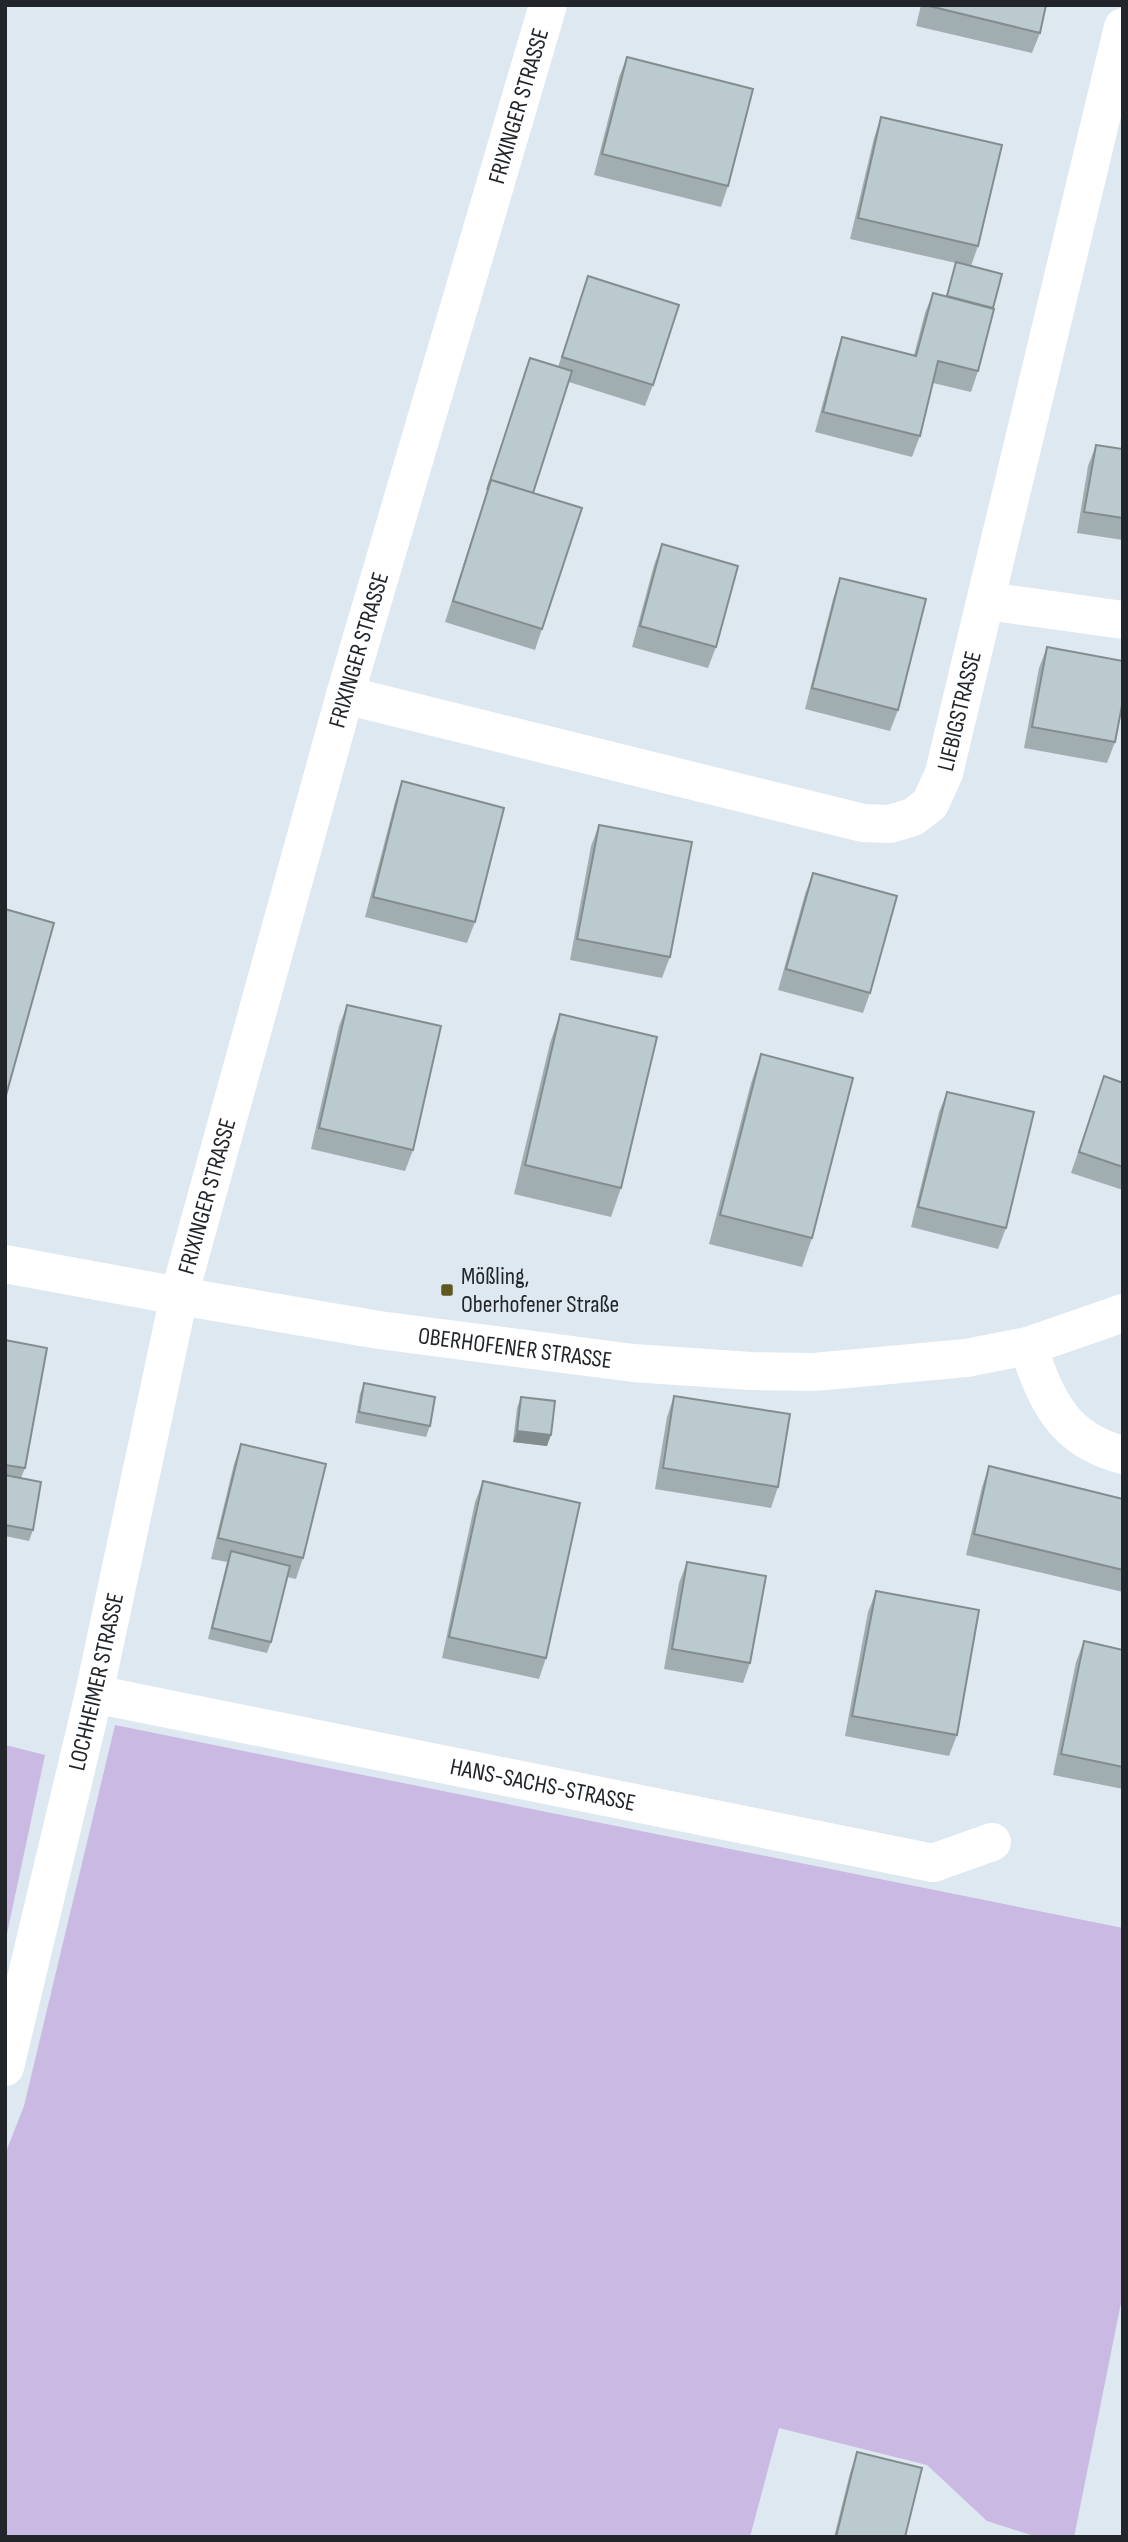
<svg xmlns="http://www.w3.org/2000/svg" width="1128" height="2542" font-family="'Sofia Sans Condensed',sans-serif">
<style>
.green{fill:#cab9e2}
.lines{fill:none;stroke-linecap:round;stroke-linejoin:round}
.street{stroke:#fff;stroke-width:38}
.secondary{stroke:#fff;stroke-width:38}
.wall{fill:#a1aeb1}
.shaded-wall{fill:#838d90}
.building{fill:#bbcace;stroke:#838d90;stroke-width:2}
.poi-dot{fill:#605622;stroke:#dde8f1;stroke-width:2.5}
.labels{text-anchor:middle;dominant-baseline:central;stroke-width:7;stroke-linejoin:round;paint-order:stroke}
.street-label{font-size:24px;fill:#22262a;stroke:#dde8f1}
.poi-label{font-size:24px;fill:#22262a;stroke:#dde8f1;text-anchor:start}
</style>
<rect width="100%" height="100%" fill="#dde8f1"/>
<!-- green -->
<g class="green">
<path d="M115,1725L1123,1928V2293L1074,2537H1037L987,2521L927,2465L779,2428L750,2537H5V2154L24,2106Z"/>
<path d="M5,1745L45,1755L5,1943Z"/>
</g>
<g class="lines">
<!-- street -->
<g class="street">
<path d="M987,601L1123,620"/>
<path id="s1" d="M345,695L863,823L890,824L913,817L930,804L944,773L1123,27"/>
<path d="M5,1264L179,1296"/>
<path d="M1028,1346C1046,1400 1063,1440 1123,1455"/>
<path id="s2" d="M94,1694L933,1863L992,1842"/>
</g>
<!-- secondary -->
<g class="secondary">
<path id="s3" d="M179,1296L379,1330L633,1363L751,1371L814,1372L966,1358L1028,1346L1123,1313"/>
<path id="s4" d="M5,2067L94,1694L179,1296L345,695L548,5"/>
</g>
</g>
<!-- wall -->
<g class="wall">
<path d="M921,5H1046L1040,33L1032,53L916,26Z"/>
<path d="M627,57L728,186L721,207L594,175L619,77Z"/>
<path d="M881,117L978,246L971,266L978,371L971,392L933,383L920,436L912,457L815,432L835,358L842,337L914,355L925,313L933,293L946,296L956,263L850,239L874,138Z"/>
<path d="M588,276L653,385L645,406L569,382L533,493L542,629L535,650L445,622L526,368L558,367Z"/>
<path d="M1096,445L1123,449V540L1077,533L1088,466Z"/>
<path d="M662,544L716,647L708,668L632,647L654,565Z"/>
<path d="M840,578L898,710L890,731L805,709L833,599Z"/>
<path d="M1047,647L1115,742L1107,763L1024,748L1039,668Z"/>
<path d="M402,781L475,922L467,943L365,917L395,802Z"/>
<path d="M599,825L670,957L662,978L570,960L591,846Z"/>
<path d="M813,873L870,993L863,1013L778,990L805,894Z"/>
<path d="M347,1005L413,1150L405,1171L311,1149L339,1026Z"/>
<path d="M560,1014L621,1188L611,1217L514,1194L550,1043Z"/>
<path d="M761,1054L812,1238L802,1267L709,1244L751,1083Z"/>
<path d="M1104,1076L1123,1083V1190L1071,1173Z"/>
<path d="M947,1092L1006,1228L998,1249L911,1227L939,1112Z"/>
<path d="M5,1340L25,1468L21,1478L33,1530L29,1541L5,1536Z"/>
<path d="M364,1383L430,1426L426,1437L355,1423L360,1394Z"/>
<path d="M674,1396L778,1487L771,1508L655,1489L667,1417Z"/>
<path d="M521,1397L547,1446L513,1442L517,1408Z"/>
<path d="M241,1444L303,1558L296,1579L287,1577L271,1642L267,1653L208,1639L227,1562L211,1559L234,1464Z"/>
<path d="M989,1466L1123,1499V1592L966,1555L982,1487Z"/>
<path d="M483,1481L546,1658L539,1679L442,1658L475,1502Z"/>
<path d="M687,1562L750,1663L743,1683L664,1669L679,1583Z"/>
<path d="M876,1591L957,1735L949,1756L845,1736L868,1612Z"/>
<path d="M1084,1641L1123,1650V1789L1053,1775L1076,1662Z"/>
<path d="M857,2452L905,2537H834L850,2473Z"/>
</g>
<!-- shaded-wall -->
<path class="shaded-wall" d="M517,1431L551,1435L547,1446L513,1442Z"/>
<!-- building -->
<g class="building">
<path d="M925,5H1046L1040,33Z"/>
<path d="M627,57L753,89L728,186L602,154Z"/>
<path d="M881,117L1002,145L978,246L858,218Z"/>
<path d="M956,262L1002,274L993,308L947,296Z"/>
<path d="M588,276L679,305L653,385L562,357Z"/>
<path d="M933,293L994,309L978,371L938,361L920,436L823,412L842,337L916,356Z"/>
<path d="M530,358L572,371L533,493L491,480L487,490Z"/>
<path d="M1096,445L1123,449V518L1084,512Z"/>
<path d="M491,480L582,508L542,629L453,601Z"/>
<path d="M662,544L738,566L716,647L640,626Z"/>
<path d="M840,578L926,599L898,710L812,688Z"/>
<path d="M1047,647L1123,661V700L1115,742L1032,727Z"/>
<path d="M402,781L504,808L475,922L373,897Z"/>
<path d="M599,825L692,842L670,957L577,939Z"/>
<path d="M813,873L897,896L870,993L786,969Z"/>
<path d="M5,909L54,923L5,1099Z"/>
<path d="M347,1005L441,1026L413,1150L319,1128Z"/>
<path d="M560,1014L657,1037L621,1188L525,1165Z"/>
<path d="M761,1054L853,1078L812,1238L720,1215Z"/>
<path d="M1104,1076L1123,1083V1167L1079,1152Z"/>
<path d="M947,1092L1034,1112L1006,1228L918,1207Z"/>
<path d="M5,1340L47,1348L25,1468L5,1465Z"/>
<path d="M364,1383L435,1397L430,1426L359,1412Z"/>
<path d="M674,1396L790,1414L778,1487L663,1468Z"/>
<path d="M521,1397L555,1401L551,1435L517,1431Z"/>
<path d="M241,1444L326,1464L303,1558L218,1538Z"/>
<path d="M989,1466L1123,1499V1570L974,1534Z"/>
<path d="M5,1475L41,1482L33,1530L5,1525Z"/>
<path d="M483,1481L580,1503L546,1658L449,1637Z"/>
<path d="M231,1551L290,1566L271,1642L212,1628Z"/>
<path d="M687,1562L766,1576L750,1663L672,1649Z"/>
<path d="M876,1591L979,1610L957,1735L852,1716Z"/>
<path d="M1084,1641L1123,1650V1767L1061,1754Z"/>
<path d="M857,2452L922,2468L905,2537H836Z"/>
</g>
<!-- markers -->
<rect class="poi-dot" x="440" y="1283" width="14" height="14" rx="3.5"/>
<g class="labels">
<!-- street labels -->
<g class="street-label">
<text stroke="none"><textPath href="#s4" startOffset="2028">FRIXINGER STRASSE</textPath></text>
<text stroke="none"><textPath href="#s4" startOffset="1461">FRIXINGER STRASSE</textPath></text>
<text stroke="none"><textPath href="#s1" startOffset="704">LIEBIGSTRASSE</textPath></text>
<text stroke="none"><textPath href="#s4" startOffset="894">FRIXINGER STRASSE</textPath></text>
<text stroke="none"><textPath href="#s3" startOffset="340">OBERHOFENER STRASSE</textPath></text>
<text stroke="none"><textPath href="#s4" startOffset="396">LOCHHEIMER STRASSE</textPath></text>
<text stroke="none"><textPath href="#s2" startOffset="458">HANS-SACHS-STRASSE</textPath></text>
</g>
<!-- poi labels -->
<g class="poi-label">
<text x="461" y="1276">Mößling,<tspan x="461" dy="28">Oberhofener Straße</tspan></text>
</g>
</g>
<!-- border -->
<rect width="1128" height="2542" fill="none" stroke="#22262a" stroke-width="14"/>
</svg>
